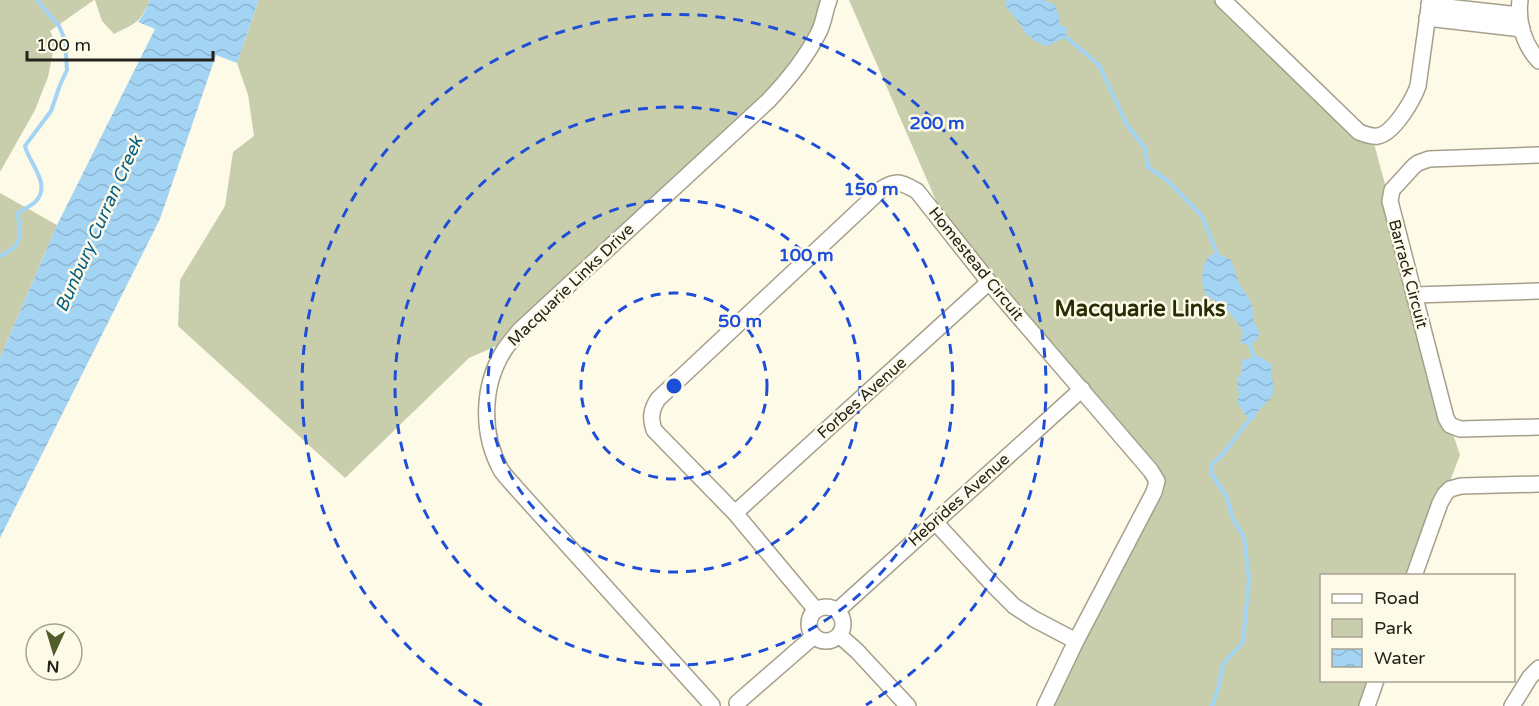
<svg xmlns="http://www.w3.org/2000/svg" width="1539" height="706" font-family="'Varela Round',sans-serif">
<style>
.green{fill:#c8ceab}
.water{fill:url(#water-waves)}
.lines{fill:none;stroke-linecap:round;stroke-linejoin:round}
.stream{stroke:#a3d4f4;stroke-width:4}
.street-casing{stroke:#a59f8b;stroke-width:18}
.street{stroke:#fff;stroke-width:15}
.ring{fill:none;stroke:#1d4ed8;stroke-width:3;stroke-dasharray:10 8}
.labels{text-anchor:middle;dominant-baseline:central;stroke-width:5;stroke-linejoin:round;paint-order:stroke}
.street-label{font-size:16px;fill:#24221a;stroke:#fefae8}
.water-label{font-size:18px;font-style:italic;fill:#035d86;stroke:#fefae8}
.district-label{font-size:22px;font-weight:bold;fill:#272d05;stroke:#fefae8}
.centre{fill:#1d4ed8;stroke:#fefae8;stroke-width:3}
.ring-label{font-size:18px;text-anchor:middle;font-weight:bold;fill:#1d4ed8;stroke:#fefae8;stroke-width:5;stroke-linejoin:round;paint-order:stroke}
</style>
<defs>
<pattern id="water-waves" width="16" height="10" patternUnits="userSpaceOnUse" patternTransform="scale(1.5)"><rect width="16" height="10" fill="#a3d4f4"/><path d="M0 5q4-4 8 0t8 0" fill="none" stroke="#8cb6d1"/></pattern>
</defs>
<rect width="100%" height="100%" fill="#fefae8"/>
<!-- green -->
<g class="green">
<path d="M0,0H94L50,31L55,42L48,77L35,110L0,172Z"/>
<path d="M95,0H150C139,24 136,23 114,34L102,21Z"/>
<path d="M257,0H829L800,64L512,339L469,358L345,478L178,326L180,280L225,206L233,152L254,136L248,95L237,63L258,2Z"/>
<path d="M849,0H1225L1372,136L1450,425L1460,455L1414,575L1322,576V680L1376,681L1367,706H1045L1157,484L950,233Z"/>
<path d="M0,193L57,225L0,358Z"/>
</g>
<!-- water -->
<g class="water">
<path d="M150,0H257L258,2L237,63L216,55L160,219L0,538V358L57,225L155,29L138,22L144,13Z"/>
<path d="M1005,0H1043L1056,5L1055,6L1058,12L1060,25L1067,27L1066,37L1049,45L1045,46L1037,42L1027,35L1017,20L1006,7Z"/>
<path d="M1217,253L1231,260L1239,284L1250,300L1254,315L1253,320L1260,333L1256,341L1250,345L1241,343L1240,342L1243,333C1238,322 1230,312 1220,304C1215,300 1208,298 1205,293C1200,284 1202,264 1209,257C1212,254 1213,254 1217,253Z"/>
<path d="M1259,356L1271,364V377L1274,385L1273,393L1269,400L1257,412L1255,419L1249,420L1237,403L1239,393L1237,389V378L1242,373L1241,366L1242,360Z"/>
</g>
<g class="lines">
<!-- stream -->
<g class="stream">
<path d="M1066,37L1099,65L1127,125L1145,148L1148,167L1168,181L1202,216L1217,253"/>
<path d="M0,256C15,249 20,245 20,227C20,222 17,218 18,213C23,209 29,207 34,203C54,186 28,162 25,146L51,111L60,85L67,70L65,40L59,26L37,0"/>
<path d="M1250,345L1254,357"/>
<path d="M1212,706L1218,689L1223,664L1243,642L1249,579L1244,537L1233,519L1226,495L1211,473L1212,464L1223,454L1249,420"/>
</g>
<!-- street casing -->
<g class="street-casing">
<g id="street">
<path d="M1223,0L1359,132C1365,134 1371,137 1378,136C1394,133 1413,100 1418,86L1430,0"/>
<path d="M1520,0C1517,22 1524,45 1539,61"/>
<path d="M1429,5L1519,15"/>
<path d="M1427,18L1522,29"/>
<path d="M1539,155L1429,159L1418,163L1414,166L1392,190L1390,201L1446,418L1450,425L1460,429L1539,427"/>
<path d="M1414,295L1539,291"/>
<path d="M735,513L989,282"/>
<path d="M935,522L994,586L1014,606L1034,619L1076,641"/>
<path d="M1414,576L1440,503L1445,494L1450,489L1461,486L1539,484"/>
<circle cx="826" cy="624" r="17"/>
<path d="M816,610L735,513L654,430C650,418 651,410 658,399L883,188C898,179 902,183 917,191L989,282L1151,471L1157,481L1154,492L1076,641L1045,706"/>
<path d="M837,611L1082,389"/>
<path d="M839,635L857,651L908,706"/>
<path d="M737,703L814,636"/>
<path d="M712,705L516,488C511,482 505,476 501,470C481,434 482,387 503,352C508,344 514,337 521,329L768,101C788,80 806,58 819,32C824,22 825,10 829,0"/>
<path d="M1367,706L1376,680"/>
<path d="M1512,706L1530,677L1539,668"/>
</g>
</g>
<!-- street -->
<use href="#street" class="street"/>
</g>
<!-- distance rings -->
<g class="ring">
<circle cx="674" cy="386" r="93"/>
<circle cx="674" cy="386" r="186"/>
<circle cx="674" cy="386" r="279"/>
<path d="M482 705A372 372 0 1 1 866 705"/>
</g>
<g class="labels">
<!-- street labels -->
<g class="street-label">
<text transform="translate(976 264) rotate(51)">Homestead Circuit</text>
<text transform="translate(1408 274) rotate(75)">Barrack Circuit</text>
<text transform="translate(571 285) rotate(-44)">Macquarie Links Drive</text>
<text transform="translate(862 398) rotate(-42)">Forbes Avenue</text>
<text transform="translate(959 500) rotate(-42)">Hebrides Avenue</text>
</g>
<!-- water labels -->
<g class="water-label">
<text transform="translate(99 224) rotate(-66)">Bunbury Curran Creek</text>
</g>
<!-- district labels -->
<g class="district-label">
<text x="1140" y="309">Macquarie Links</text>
</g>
</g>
<circle cx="674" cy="386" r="9" class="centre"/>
<g class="ring-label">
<text x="937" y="129">200 m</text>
<text x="871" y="195">150 m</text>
<text x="806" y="261">100 m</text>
<text x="740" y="327">50 m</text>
</g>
<!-- legend -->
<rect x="1320" y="574" width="195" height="108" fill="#fefae8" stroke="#a7a496" stroke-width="1.5"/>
<rect x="1332" y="594" width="30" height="9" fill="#ffffff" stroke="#a7a496" stroke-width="1.5"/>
<text x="1374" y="604" font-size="18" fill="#24221a">Road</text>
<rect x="1332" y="619" width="30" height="18" fill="#c8ceab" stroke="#a7a496" stroke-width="1.5"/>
<text x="1374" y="634" font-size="18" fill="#24221a">Park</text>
<rect x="1332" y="649" width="30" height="18" fill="url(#water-waves)" stroke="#a7a496" stroke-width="1.5"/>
<text x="1374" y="664" font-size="18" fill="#24221a">Water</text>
<!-- north arrow -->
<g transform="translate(54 652) rotate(184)"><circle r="28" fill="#fefae8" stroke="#a7a496" stroke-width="1.5"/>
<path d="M0-4.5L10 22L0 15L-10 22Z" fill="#535c2b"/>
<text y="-9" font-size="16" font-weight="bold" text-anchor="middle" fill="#24221a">N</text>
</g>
<!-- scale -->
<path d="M27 51v9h186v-9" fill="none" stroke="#24221a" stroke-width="3"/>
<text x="36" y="51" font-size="18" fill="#24221a" stroke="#fefae8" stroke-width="4.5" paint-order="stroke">100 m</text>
</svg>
